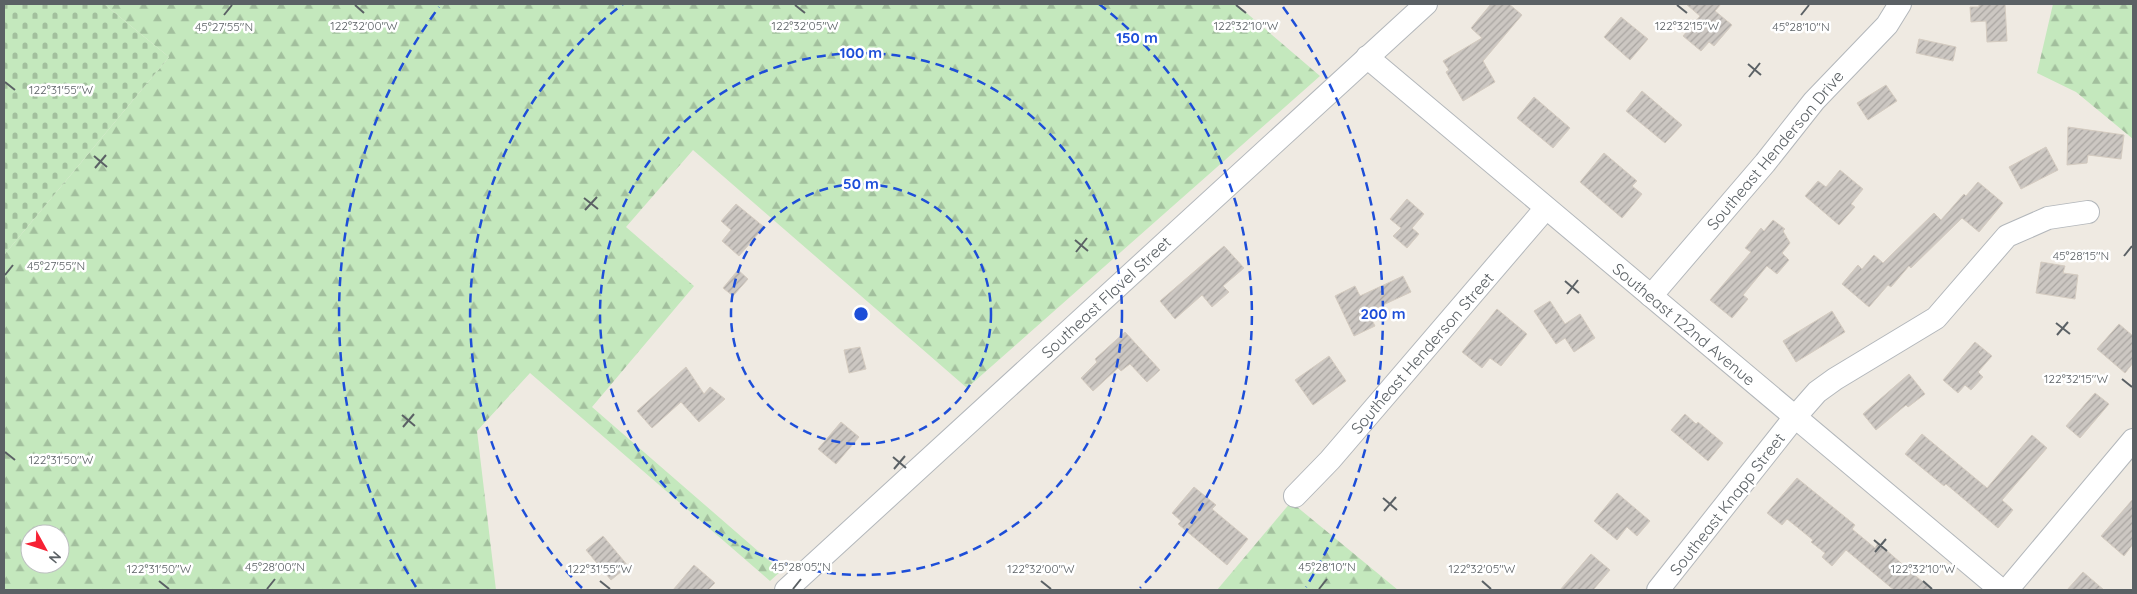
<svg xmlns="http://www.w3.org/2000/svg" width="2137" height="594" font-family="Quicksand,sans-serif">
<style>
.forest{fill:url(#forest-firs);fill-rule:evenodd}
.cemetery{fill:url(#cemetery-stones)}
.building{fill:url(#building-hatch);stroke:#d4cbc0}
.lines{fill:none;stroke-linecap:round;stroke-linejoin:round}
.minor-casing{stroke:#b3b7bb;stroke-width:24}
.minor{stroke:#fff;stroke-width:22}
.ticks{fill:none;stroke:#5b6165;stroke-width:2}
.ring{fill:none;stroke:#1d4ed8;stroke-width:2.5;stroke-dasharray:9 6}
.labels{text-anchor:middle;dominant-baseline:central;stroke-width:5;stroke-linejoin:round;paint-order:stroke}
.street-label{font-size:16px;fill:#5b6165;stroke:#fff}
.ticks-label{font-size:12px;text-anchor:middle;fill:#5b6165;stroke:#fff;stroke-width:5;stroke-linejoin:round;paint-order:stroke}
.centre{fill:#1d4ed8;stroke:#fff;stroke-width:2.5}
.ring-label{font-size:15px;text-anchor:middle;font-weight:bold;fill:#1d4ed8;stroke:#fff;stroke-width:5;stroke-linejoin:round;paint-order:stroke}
</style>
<defs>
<pattern id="forest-firs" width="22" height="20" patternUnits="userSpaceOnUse" patternTransform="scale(1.25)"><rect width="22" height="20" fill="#c4e8bd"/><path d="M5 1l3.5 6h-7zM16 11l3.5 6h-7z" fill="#a2bf9d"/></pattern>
<pattern id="cemetery-stones" width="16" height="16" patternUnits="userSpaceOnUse" patternTransform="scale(1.25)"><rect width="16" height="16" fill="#c4e8bd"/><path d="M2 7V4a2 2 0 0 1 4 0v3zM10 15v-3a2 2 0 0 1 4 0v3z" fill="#a2bf9d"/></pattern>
<pattern id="building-hatch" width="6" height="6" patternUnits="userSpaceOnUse" patternTransform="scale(1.25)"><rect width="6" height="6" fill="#ccc7c2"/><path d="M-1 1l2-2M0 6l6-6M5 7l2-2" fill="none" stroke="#a9a5a1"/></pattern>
</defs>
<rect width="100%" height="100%" fill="#efeae2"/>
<!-- forest -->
<g class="forest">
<path d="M104,4H1236L1320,76L967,388L693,150L626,227L694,286L592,407L781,571L770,581L530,373L477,431L496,590H4V255L169,57ZM30,534H60V564H30Z"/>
<path d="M2053,4H2133V139L2076,92L2037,73Z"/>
<path d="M1291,502L1398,590H1217Z"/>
</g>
<!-- cemetery -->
<path class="cemetery" d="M4,4H104L169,57L4,255Z"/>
<!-- building -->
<g class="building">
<path d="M1491,4H1509L1522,15L1483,61L1495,82L1463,101L1446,72L1449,70L1443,61L1482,38L1471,28Z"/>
<path d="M1686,4H1721L1715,11L1732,25L1714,46L1709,42L1701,51L1683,36L1700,16Z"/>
<path d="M1979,4H2005L2007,41L1987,42L1986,21L1971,22L1970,7H1979Z"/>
<path d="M1621,17L1648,39L1630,60L1604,37Z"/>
<path d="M1919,39L1956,47L1953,61L1916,53Z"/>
<path d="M1886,85L1897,101L1868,120L1857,103Z"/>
<path d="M1642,91L1682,125L1665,143L1626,111Z"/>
<path d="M1534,97L1570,128L1553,148L1517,118Z"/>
<path d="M2068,127L2124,135L2121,159L2088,155L2087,163L2067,165Z"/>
<path d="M2046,147L2058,170L2021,189L2009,167Z"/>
<path d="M1604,153L1637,181L1632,186L1642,194L1622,218L1580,182Z"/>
<path d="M1840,170L1863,189L1851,204L1855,207L1839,225L1805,196L1818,181L1826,187Z"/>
<path d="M1978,182L2003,203L1979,232L1962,218L1911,268L1909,266L1891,287L1888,285L1869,307L1842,284L1858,265L1862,269L1874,255L1883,263L1934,213L1941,220L1964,194L1966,196Z"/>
<path d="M1407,199L1424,214L1412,228L1419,234L1407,248L1393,236L1401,228L1390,219Z"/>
<path d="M736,204L764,227L739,256L722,241L731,230L721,221Z"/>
<path d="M1773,220L1785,229L1783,231L1790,243L1782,253L1789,260L1777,274L1767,266L1743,295L1748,299L1732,318L1710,300L1751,252L1745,248L1761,228L1764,231Z"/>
<path d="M1224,246L1244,268L1223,286L1229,292L1212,307L1202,295L1175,319L1160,301Z"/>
<path d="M2041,262L2065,266L2063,273L2078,275L2075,299L2036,293Z"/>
<path d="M738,270L748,279L733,296L723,288Z"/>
<path d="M1403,276L1411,292L1368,312L1375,326L1354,336L1335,296L1355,286L1360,296Z"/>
<path d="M1550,301L1565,324L1580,314L1595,338L1574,352L1565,338L1556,344L1534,311Z"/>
<path d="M1497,309L1527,334L1501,366L1490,358L1482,368L1462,352Z"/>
<path d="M1832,311L1845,332L1796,362L1783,341Z"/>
<path d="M2119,324L2133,336V363L2125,373L2097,349Z"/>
<path d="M1125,332L1160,370L1147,382L1130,364L1121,371L1118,368L1093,391L1081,378L1097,362L1095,359Z"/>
<path d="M1975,342L1992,356L1978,372L1983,377L1971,390L1965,385L1958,393L1943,380Z"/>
<path d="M860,347L866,369L849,373L844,350Z"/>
<path d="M1329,356L1346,381L1313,405L1295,380Z"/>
<path d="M686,367L704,394L710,387L725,399L699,422L681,402L652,428L637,411Z"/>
<path d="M1909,374L1925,394L1908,407L1906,405L1876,430L1863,414Z"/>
<path d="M2095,393L2109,404L2080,438L2066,426Z"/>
<path d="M1685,414L1696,424L1698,422L1723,443L1708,461L1671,430Z"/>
<path d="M841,422L859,437L836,464L818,449Z"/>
<path d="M1922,434L1987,488L2032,435L2047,448L2002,500L2013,510L1998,528L1946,484L1944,486L1905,454Z"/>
<path d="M1797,478L1855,525L1852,529L1875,548L1878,543L1932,590H1894L1846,550L1832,566L1822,557L1825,553L1811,542L1813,540L1787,519L1782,525L1767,513Z"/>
<path d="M1194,487L1216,505L1212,509L1248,539L1227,565L1178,524L1181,521L1172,513Z"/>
<path d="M1617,493L1650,521L1637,536L1627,527L1617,540L1594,521Z"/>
<path d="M2133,499V544L2124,556L2101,536Z"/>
<path d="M603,536L628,566L611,580L586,550Z"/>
<path d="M1591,554L1610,570L1593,590H1560Z"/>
<path d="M694,565L715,583L708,590H673Z"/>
<path d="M2083,572L2104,590H2067Z"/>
</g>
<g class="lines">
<!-- minor casing -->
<g class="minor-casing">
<g id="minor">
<path d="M1367,57L2001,590"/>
<path d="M1651,296L1765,163L1814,101L1887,25L1900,4"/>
<path d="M1295,496L1330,460L1546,208"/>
<path d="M786,590L1426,4"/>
<path d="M1658,590L1795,417L1817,392L1835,379L1936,318L2007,236L2048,218L2088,212"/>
<path d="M2007,590L2133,440"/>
</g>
</g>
<!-- minor -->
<use href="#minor" class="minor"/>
</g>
<!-- ticks -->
<path class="ticks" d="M355,5L364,13M795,5L805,13M1236,5L1246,13M1677,5L1687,13M224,15L232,5M1801,15L1809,5M1748,64L1761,75M1749,77L1760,63M5,82L15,90M94,156L107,167M95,168L106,155M584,198L598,209M585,210L597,197M1075,240L1088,251M1076,252L1087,238M2124,256L2132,246M5,275L13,265M1565,281L1579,293M1567,294L1578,280M2056,323L2070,334M2057,335L2068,322M2122,379L2132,387M402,415L415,426M403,427L414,414M5,452L15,460M893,457L906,468M894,469L905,456M1383,498L1397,510M1384,511L1396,497M1874,540L1887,551M1875,552L1886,539M159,581L169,589M600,581L610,589M1041,581L1051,589M1482,581L1491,589M1923,581L1932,589M267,589L275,579M793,589L801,579M1319,589L1327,579"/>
<!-- distance rings -->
<g class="ring">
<circle cx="861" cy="314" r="130"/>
<circle cx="861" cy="314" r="261"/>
<path d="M582 588A391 391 0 0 1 623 4M1099 4A391 391 0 0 1 1140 588"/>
<path d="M416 587A522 522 0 0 1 439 7M1283 7A522 522 0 0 1 1306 587"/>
</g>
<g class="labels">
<!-- street labels -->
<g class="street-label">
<text transform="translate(1775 150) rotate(-50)">Southeast Henderson Drive</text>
<text transform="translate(1106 297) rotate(-43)">Southeast Flavel Street</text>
<text transform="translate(1684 324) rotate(40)">Southeast 122nd Avenue</text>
<text transform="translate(1422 353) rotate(-49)">Southeast Henderson Street</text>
<text transform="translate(1727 504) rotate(-52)">Southeast Knapp Street</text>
</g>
</g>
<g class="ticks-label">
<text x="364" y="30">122°32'00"W</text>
<text x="1246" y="30">122°32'10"W</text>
<text x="805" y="30">122°32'05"W</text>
<text x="1687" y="30">122°32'15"W</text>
<text x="224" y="31">45°27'55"N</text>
<text x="1801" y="31">45°28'10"N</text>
<text x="61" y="94">122°31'55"W</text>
<text x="2081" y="260">45°28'15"N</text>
<text x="56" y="270">45°27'55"N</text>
<text x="2076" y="383">122°32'15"W</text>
<text x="61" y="464">122°31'50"W</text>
<text x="275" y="571">45°28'00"N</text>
<text x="801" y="571">45°28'05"N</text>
<text x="1327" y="571">45°28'10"N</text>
<text x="159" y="573">122°31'50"W</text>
<text x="600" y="573">122°31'55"W</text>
<text x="1041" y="573">122°32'00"W</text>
<text x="1482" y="573">122°32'05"W</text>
<text x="1923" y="573">122°32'10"W</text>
</g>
<circle cx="861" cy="314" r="8" class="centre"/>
<g class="ring-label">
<text x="1137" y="43">150 m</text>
<text x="861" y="58">100 m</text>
<text x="861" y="189">50 m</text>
<text x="1383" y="319">200 m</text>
</g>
<!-- border -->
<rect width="2137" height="594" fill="none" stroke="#5b6165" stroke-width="10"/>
<!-- north arrow -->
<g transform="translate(45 549) rotate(130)"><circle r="24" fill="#ffffff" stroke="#bdc0c1"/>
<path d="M0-4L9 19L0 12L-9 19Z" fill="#f62134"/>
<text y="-8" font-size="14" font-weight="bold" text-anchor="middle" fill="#5b6165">N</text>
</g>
</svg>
